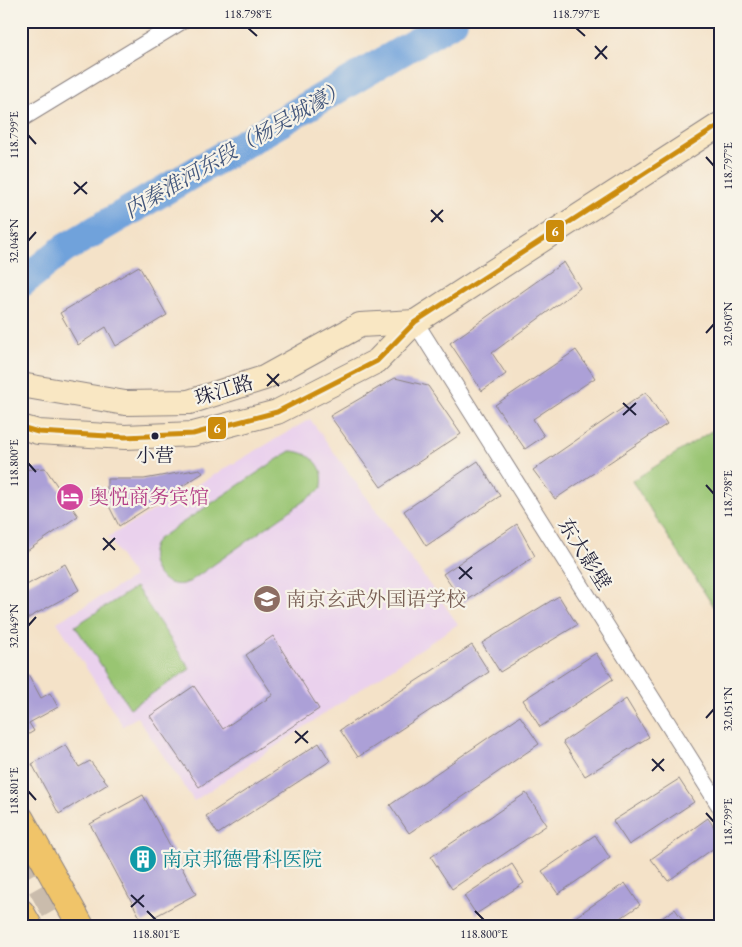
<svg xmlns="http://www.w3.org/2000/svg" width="742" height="947" font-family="'EB Garamond','Noto Serif SC',serif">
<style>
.built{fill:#ead1ed}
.green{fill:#99c572;stroke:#5e7456}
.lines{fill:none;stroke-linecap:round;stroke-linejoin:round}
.river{stroke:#70a2db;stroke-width:30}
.building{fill:#aca0d7}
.highway-tunnel{stroke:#cabcac;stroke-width:28;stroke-dasharray:28 14;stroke-linecap:butt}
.street-casing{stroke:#8b8282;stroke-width:18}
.secondary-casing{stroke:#8b8282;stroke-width:26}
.primary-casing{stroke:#8b8282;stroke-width:28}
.street{stroke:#fff;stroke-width:16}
.secondary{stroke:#f9e7c3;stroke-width:24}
.primary{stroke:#f0c469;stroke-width:26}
.bus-1-casing{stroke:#f7f3e8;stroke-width:9}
.bus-1{stroke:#cc8c0c;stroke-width:5}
.ticks{fill:none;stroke:#22223b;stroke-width:2}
.bus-dot{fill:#22223b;stroke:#f7f3e8;stroke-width:2}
.labels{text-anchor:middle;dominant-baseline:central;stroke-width:4.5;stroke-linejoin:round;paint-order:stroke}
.bus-label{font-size:19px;fill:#22223b;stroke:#f7f3e8}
.street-label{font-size:20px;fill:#22223b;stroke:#f7f3e8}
.hotel-label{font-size:20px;fill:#b23c85;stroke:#f7f3e8;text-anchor:start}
.education-label{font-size:20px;fill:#785e54;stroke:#f7f3e8;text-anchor:start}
.culture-label{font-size:20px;fill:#0d838f;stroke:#f7f3e8;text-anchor:start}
.water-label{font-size:21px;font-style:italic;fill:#41557b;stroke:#f7f3e8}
.line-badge{stroke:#f7f3e8;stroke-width:2}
.badge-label{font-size:14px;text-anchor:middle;font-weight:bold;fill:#fff}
.neatline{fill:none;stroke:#22223b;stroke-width:2}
.ticks-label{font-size:12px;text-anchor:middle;fill:#22223b}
</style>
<rect width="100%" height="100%" fill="#f7f3e8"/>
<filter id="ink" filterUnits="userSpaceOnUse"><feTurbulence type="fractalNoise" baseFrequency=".02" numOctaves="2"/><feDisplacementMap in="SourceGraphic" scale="10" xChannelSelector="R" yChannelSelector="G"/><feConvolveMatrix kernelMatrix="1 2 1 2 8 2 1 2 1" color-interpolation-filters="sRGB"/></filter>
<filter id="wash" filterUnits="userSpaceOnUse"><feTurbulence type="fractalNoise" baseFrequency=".0096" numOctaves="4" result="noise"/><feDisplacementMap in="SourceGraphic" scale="20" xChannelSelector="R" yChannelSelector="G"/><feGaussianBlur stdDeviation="1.12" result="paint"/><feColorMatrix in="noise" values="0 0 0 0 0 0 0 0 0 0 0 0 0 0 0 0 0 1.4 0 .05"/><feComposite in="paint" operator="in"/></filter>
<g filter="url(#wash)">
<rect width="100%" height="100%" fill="#f4e2c8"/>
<!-- built -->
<path class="built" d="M310,419L458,624L194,801L137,717L123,726L57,622L134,577L108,537Z"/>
<!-- green -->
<g class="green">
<path d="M721,425V618L632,481Z"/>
<path d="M290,451C310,451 328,467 321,489L189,582C163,594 140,560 158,539Z"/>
<path d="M136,587L190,669L130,708L75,626Z"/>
</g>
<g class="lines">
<!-- river -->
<path class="river" d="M21,283L64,249L453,21"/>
</g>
<g id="blocks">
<!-- building -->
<g class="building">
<path d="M564,262L580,288L492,353L506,374L482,391L450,343Z"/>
<path d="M139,266L167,315L116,346L106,327L78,345L60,313Z"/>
<path d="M576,350L595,378L533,419L544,436L525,449L495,405Z"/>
<path d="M395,378L428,386L461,434L381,487L330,416Z"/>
<path d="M646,392L667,424L555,499L533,470Z"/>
<path d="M478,461L500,496L426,546L404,511Z"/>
<path d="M45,468L78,516L21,555V470Z"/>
<path d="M200,469L203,473L119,526L107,502V479H144Z"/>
<path d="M517,524L535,556L463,603L443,574Z"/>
<path d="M65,564L79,590L21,622V588Z"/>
<path d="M559,596L577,625L500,672L482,643Z"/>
<path d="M273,636L319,709L199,787L150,716L194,686L223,729L273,695L246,655Z"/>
<path d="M472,645L489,672L358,757L340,730Z"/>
<path d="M596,653L613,679L540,727L523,700Z"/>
<path d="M28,674L41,698L50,693L58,707L29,723L34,731L21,739V678Z"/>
<path d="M626,699L649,737L585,776L563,742Z"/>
<path d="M520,716L539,744L409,833L390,805Z"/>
<path d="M319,743L330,761L218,834L206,816Z"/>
<path d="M66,745L79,767L90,761L108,784L59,814L32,764Z"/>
<path d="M679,779L694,802L629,845L613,821Z"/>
<path d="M526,793L547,825L452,889L431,857Z"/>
<path d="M143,795L196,894L143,923L90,824Z"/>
<path d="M708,818L721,838V843L668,881L651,859Z"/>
<path d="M595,835L610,858L558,894L542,871Z"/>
<path d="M512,864L524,883L476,914L464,896Z"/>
<path d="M625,883L640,905L609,926H580L574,918Z"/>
<path d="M675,909L687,926H650Z"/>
</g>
</g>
</g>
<g filter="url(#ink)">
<use href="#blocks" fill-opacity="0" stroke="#8b8282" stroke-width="1"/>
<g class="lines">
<!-- highway-tunnel -->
<path class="highway-tunnel" d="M21,849L64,926"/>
<!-- street casing -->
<g class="street-casing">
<g id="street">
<path d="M21,119L182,21"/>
<path d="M415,322L721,808"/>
</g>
</g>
<!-- secondary casing -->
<g class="secondary-casing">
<g id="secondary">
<path d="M21,385L125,403L189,402L264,378L360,325L415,322"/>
<path d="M21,427L38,432L125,437L193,434L277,412L377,361L415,322L721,124"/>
</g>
</g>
<!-- primary casing -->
<g class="primary-casing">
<g id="primary">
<path d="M21,819L81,926"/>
<path d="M21,912L29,926"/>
</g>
</g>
<!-- street -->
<use href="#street" class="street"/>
<!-- secondary -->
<use href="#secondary" class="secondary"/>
<!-- primary -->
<use href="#primary" class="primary"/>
<!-- bus-1 casing -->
<g class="bus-1-casing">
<path id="bus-1" d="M21,427L38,432L125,437L193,434L277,412L377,361L415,322L721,124"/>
</g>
<!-- bus-1 -->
<use href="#bus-1" class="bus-1"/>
</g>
</g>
<!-- ticks -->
<path class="ticks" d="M248,28L257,36M576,28L585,36M595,46L607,59M595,59L607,46M28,135L36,144M706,157L714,166M74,182L87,194M74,194L87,182M431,210L443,222M431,222L443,210M28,241L36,232M706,333L714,324M267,374L279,386M267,386L279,374M623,403L636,415M623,415L636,403M28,463L36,472M706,485L714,494M103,538L115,550M103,550L115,538M459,567L472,579M459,579L472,567M28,626L36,617M706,718L714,709M295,731L308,743M295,743L308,731M652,759L664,771M652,771L664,759M28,791L36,800M706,813L714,822M131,895L144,907M131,907L144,895M147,911L156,920M475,911L484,920"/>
<!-- icons -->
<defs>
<g id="hotel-disc" transform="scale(1.4375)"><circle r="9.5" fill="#d1479c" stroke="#f7f3e8"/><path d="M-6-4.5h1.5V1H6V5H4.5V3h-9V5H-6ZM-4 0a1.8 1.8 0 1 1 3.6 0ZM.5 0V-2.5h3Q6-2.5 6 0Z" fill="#fff"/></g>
<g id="school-disc" transform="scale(1.4375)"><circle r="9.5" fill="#8d6e63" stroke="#f7f3e8"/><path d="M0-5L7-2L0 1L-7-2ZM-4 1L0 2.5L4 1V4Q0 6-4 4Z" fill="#fff"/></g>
<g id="building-disc" transform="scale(1.4375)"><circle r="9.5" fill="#0f9aa8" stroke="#f7f3e8"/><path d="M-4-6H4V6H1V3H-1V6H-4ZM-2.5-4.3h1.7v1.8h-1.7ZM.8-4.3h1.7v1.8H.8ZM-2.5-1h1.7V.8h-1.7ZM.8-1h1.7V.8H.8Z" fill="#fff"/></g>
</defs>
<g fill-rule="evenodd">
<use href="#hotel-disc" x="70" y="497"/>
<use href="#school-disc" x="267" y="599"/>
<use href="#building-disc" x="143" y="859"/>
</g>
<!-- markers -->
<circle class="bus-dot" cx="155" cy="436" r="4.5"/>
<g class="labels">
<!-- bus labels -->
<g class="bus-label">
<text x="155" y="455">小营</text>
</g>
<!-- street labels -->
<g class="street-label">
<text transform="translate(224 390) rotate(-17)">珠江路</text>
<text transform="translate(585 554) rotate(58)">东大影壁</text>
</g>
<!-- hotel labels -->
<g class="hotel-label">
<text x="89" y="497">奥悦商务宾馆</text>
</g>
<!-- education labels -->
<g class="education-label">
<text x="286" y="599">南京玄武外国语学校</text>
</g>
<!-- culture labels -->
<g class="culture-label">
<text x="162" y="859">南京邦德骨科医院</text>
</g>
<!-- water labels -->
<g class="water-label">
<text transform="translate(235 149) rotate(-30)">内秦淮河东段（杨吴城濠）</text>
</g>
</g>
<g class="line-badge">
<rect x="545" y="219" width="20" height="24" rx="5" fill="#cc8c0c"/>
<rect x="207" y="416" width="20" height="24" rx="5" fill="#cc8c0c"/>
</g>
<g class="badge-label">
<text x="555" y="236">6</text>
<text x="217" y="433">6</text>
</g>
<!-- margin -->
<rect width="742" height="947" fill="none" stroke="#f7f3e8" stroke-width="55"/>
<rect x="28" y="28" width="686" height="892" class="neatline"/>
<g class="ticks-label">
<text x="248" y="18">118.798°E</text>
<text x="576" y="18">118.797°E</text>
<text transform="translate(14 135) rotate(-90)" y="4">118.799°E</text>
<text transform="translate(728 166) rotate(-90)" y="4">118.797°E</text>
<text transform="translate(14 241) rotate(-90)" y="4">32.048°N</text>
<text transform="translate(728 324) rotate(-90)" y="4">32.050°N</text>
<text transform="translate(14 463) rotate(-90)" y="4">118.800°E</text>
<text transform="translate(728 494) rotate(-90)" y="4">118.798°E</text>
<text transform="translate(14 626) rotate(-90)" y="4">32.049°N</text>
<text transform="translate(728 709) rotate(-90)" y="4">32.051°N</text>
<text transform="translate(14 791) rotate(-90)" y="4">118.801°E</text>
<text transform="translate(728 822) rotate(-90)" y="4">118.799°E</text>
<text x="156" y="938">118.801°E</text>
<text x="484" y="938">118.800°E</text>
</g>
</svg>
